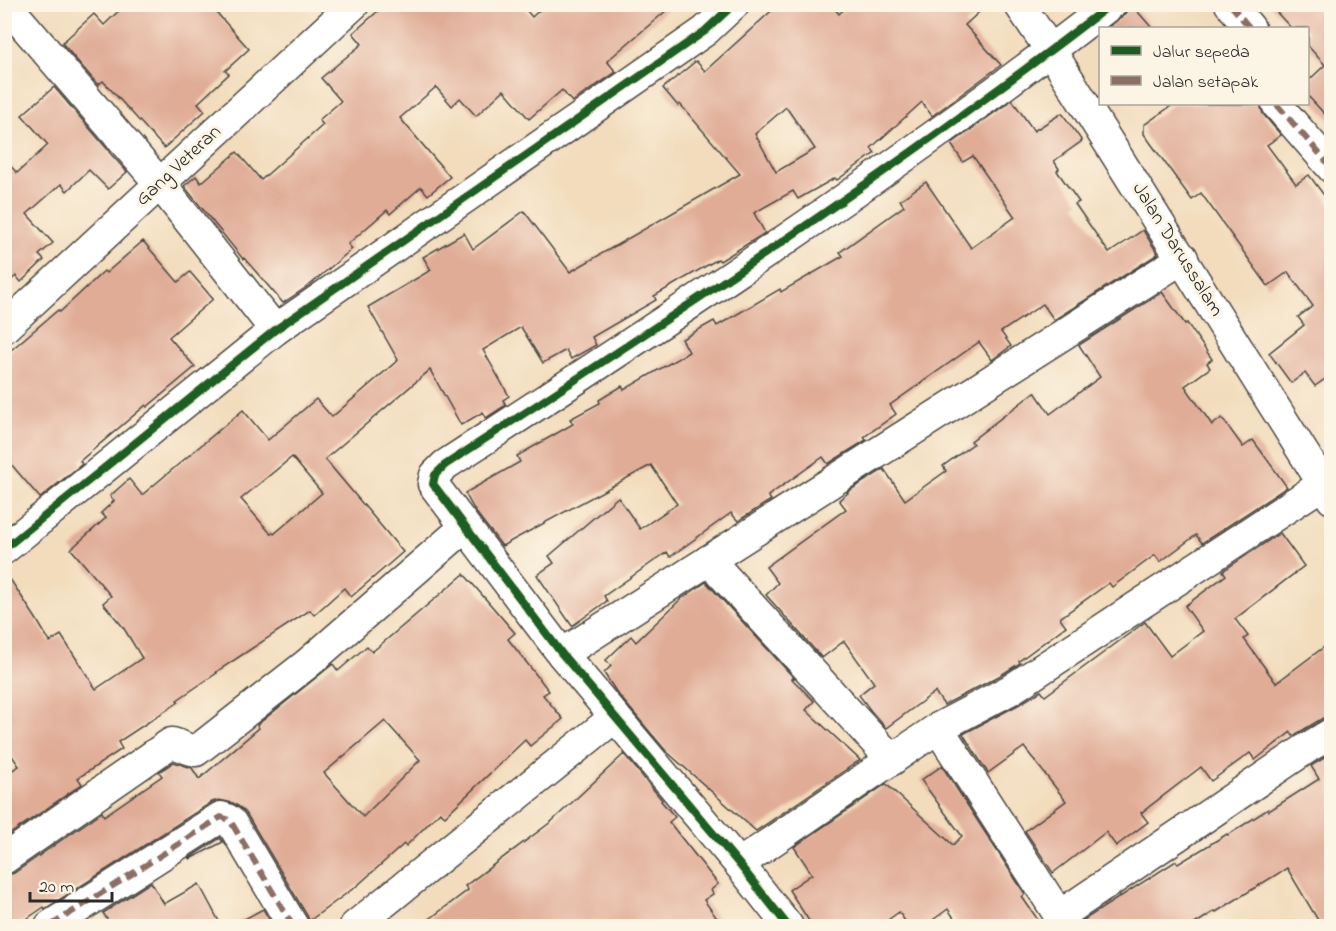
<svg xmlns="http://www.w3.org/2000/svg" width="1336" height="931" font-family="'Indie Flower',sans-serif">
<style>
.building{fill:#e0ac96;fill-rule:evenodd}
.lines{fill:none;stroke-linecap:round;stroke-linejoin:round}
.minor-casing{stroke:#494641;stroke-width:33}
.minor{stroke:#fff;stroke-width:30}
.quiet{stroke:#8d6e63;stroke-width:6;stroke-dasharray:12 6;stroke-linecap:butt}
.cycleway-casing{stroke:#fcf5e5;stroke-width:11}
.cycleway{stroke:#1b5e20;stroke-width:8}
.labels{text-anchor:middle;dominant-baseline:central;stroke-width:6;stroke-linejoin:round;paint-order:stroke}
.street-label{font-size:20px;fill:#2b2b2b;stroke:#fcf5e5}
</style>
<rect width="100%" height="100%" fill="#fcf5e5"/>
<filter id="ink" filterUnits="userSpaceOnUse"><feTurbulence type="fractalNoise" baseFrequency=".0167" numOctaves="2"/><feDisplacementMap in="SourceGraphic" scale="12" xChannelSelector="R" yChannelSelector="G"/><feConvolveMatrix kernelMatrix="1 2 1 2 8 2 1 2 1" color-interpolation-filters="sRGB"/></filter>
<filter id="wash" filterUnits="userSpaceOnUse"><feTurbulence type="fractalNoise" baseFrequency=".008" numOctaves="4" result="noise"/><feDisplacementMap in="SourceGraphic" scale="24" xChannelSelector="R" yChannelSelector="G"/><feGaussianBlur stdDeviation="1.35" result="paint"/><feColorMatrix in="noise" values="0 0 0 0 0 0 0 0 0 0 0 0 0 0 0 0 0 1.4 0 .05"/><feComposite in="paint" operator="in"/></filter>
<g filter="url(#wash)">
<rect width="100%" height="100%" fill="#f2dcbc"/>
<g id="blocks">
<!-- building -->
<g class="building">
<path d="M126,4H209L249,49L225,71L229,74L198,103L205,111L164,148L103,81L98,85L62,43L94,14L104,25Z"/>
<path d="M386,4H521L532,17L546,4H674L607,61L616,72L572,102L562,90L529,119L504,90L476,116L460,98L452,106L436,87L400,118L450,177L428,195L421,187L390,214L387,210L348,244L352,249L311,284L283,303L244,258L243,259L184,186L196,176L201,183L237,152L261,180L323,125L319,120L341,101L321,78L362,44L353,33Z"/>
<path d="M779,4H831L839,14L850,4H988L965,25L1001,65L932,116L922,102L871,148L875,153L837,180L835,178L798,199L793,191L754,213L765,233L720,261L718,259L654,296L656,300L592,337L596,345L571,359L566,350L543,363L521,327L483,350L509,396L503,400L506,405L486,418L483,412L461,425L430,370L325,459L403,552L351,597L344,588L314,615L310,610L216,672L217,673L177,700L179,702L118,742L122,749L78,778L82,784L4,838V775L19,766L4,744V570L35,617L50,642L61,635L96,689L142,658L123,627L103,603L111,596L71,549L106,518L101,513L114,501L110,496L129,479L142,495L243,410L268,440L316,399L332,417L398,360L368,307L431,270L423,257L464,233L473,249L524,211L570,272L740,174L680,104L678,106L663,88L696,61L705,71ZM786,107L815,149L776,172L755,134ZM292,457L322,493L274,534L272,532L271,534L241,499Z"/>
<path d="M1128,4H1131L1152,28H1107L1122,17L1127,11Z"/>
<path d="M1269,4H1332V122L1308,96V81L1325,65L1308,46V28H1291Z"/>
<path d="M54,87L109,151V152L127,172L108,189L89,170L67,191L61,184L27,214L53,243L39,255L44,260L21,282L16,276L4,286V159L17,173L48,145L22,115Z"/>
<path d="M1012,100L1034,131L1062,113L1082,141L1054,161L1059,169L1057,171L1079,202L1075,204L1109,253L1143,230L1158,254L1054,320L1043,304L1001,332L1011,346L992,360L979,342L890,405L896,414L864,437L866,440L828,464L823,457L768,496L771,500L738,521L731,513L670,557L667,552L604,596L607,601L572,626L537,575L554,563L549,556L618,497L640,529L677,504L651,465L502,546L475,511L465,493L520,462L517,456L573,424L570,419L600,403L599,400L622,386L624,390L689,352L682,339L714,321L717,326L780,289L781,292L843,256L840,252L904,206L900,200L926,182L971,248L1015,217L973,156L963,162L951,144Z"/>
<path d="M1174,104H1260L1263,114L1281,135L1267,145L1296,184L1309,175L1332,206V374L1315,386L1305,373L1291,383L1269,353L1304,325L1298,317L1313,306L1288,272L1268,286L1201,193L1192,200L1144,134V125Z"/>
<path d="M143,241L178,282L190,272L213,299L169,337L195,367L147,407L146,405L80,461L82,464L40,498L4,456V356L58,310L60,312L104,271L106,273Z"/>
<path d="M1162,292L1185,324L1187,323L1212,359L1207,363L1210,368L1185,386L1212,425L1222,418L1243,447L1253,440L1287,487L1202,543L1196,535L1160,562L1155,555L1112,587L1109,583L1060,618L1066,626L1019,661L1020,663L1001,675L944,705L935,692L886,728L871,711L859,695L874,683L844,641L822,658L766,595L778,583L766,567L846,509L839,500L848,493L847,492L884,469L905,500L946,471L943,466L973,444L971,441L1035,392L1050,414L1100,377L1079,345Z"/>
<path d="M1280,533L1304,566L1235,619L1248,636L1244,639L1276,683L1332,641V716L1323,718L1293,736L1291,732L1255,760L1250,753L1211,781L1201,767L1141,813L1148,822L1116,846L1106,832L1053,873L1025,831L1066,801L1024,747L988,773L963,734L1018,705L1041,691L1045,696L1145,622L1170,656L1203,631L1185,606L1226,575L1223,571Z"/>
<path d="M464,574L515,633L508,639L549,691L543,695L563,719L530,746L525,740L445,816L440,812L406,846L404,844L358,885L309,921L308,917L246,813L241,808L233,803L219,800L212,802L45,909L44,907L15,927H4V876L14,873L102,812L104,816L162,776L159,772L174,762L192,768L199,779L259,728L257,725L333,664L338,671L367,646L372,652ZM385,721L420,760L363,817L324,773Z"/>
<path d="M706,582L794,678L792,679L814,701L806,710L860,760L756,831L666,751L617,693L604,673L611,666L606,660L631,636L636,642L681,599Z"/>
<path d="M1332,753V927H1322L1287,868L1216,912L1215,911L1190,927H1083L1082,921L1176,861L1178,864L1227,834L1228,835L1268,809L1269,811L1319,779L1311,766Z"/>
<path d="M624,754L662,800L661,801L675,817L669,822L718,884L711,890L713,894L704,900L723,927H419L468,890L465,886L551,822Z"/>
<path d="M942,766L1025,894L1022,897L1043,927H960L948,909L923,927H909L899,912L878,927H813L789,890L812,874L794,847L886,784L953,845L962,836L921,780Z"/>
<path d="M220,838L223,842L190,859L189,858Z"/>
<path d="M151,882L164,904L199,884L222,927H112L103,913Z"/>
<path d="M263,909L273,927H230Z"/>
</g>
</g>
</g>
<g filter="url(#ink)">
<use href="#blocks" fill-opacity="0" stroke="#494641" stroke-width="1.5"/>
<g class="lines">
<!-- minor casing -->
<g class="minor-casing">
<g id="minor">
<path d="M1019,4L1051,51L1323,484L1332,499"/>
<path d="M1230,4L1250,28"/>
<path d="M9,8L160,184L275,330"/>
<path d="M1277,104L1278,106L1332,168"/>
<path d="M4,328L354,4"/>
<path d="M4,549L275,330L705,31L734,4"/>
<path d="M709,560L892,760"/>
<path d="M562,654L1183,258"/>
<path d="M938,728L1066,926"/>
<path d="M4,859L171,743C180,744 187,750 196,751L307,664L465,527"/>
<path d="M739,864L938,728L1010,690L1323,484"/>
<path d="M1059,916L1307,748L1332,733"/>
<path d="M50,926L221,817L227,819L231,822L293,926"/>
<path d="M355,926L615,717"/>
<path d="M788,926L739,864L562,654L433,484L435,475L445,465C671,318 897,170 1111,4"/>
</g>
</g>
<!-- minor -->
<use href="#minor" class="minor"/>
<!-- quiet -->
<g class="quiet">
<path d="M1230,4L1250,28"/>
<path d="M1277,104L1278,106L1332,168"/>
<path d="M50,926L221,817L227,819L231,822L293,926"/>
</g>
<!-- cycleway casing -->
<g class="cycleway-casing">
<g id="cycleway">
<path d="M4,549L275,330L705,31L734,4"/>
<path d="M788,926L739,864L562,654L433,484L435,475L445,465C671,318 897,170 1111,4"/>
</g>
</g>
<!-- cycleway -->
<use href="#cycleway" class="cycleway"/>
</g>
</g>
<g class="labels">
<!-- street labels -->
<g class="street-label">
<text transform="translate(179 166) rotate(-43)">Gang Veteran</text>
<text transform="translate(1177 250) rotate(58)">Jalan Darussalam</text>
</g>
</g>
<!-- margin -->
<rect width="1336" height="931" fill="none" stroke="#fcf5e5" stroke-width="24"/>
<!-- legend -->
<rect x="1099" y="27" width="210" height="78" fill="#fcf5e5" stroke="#a8a49b" stroke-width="1.5"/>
<rect x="1111" y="46" width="30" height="9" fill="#1b5e20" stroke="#a8a49b" stroke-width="1.5"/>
<text x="1153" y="57" font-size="18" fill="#2b2b2b">Jalur sepeda</text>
<rect x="1111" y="76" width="30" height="9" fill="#8d6e63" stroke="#a8a49b" stroke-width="1.5"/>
<text x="1153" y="87" font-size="18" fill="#2b2b2b">Jalan setapak</text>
<!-- scale -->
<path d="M30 892v9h82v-9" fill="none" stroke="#2b2b2b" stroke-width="3"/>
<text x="39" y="892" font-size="18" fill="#2b2b2b" stroke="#fcf5e5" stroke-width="4.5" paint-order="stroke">20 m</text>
</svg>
